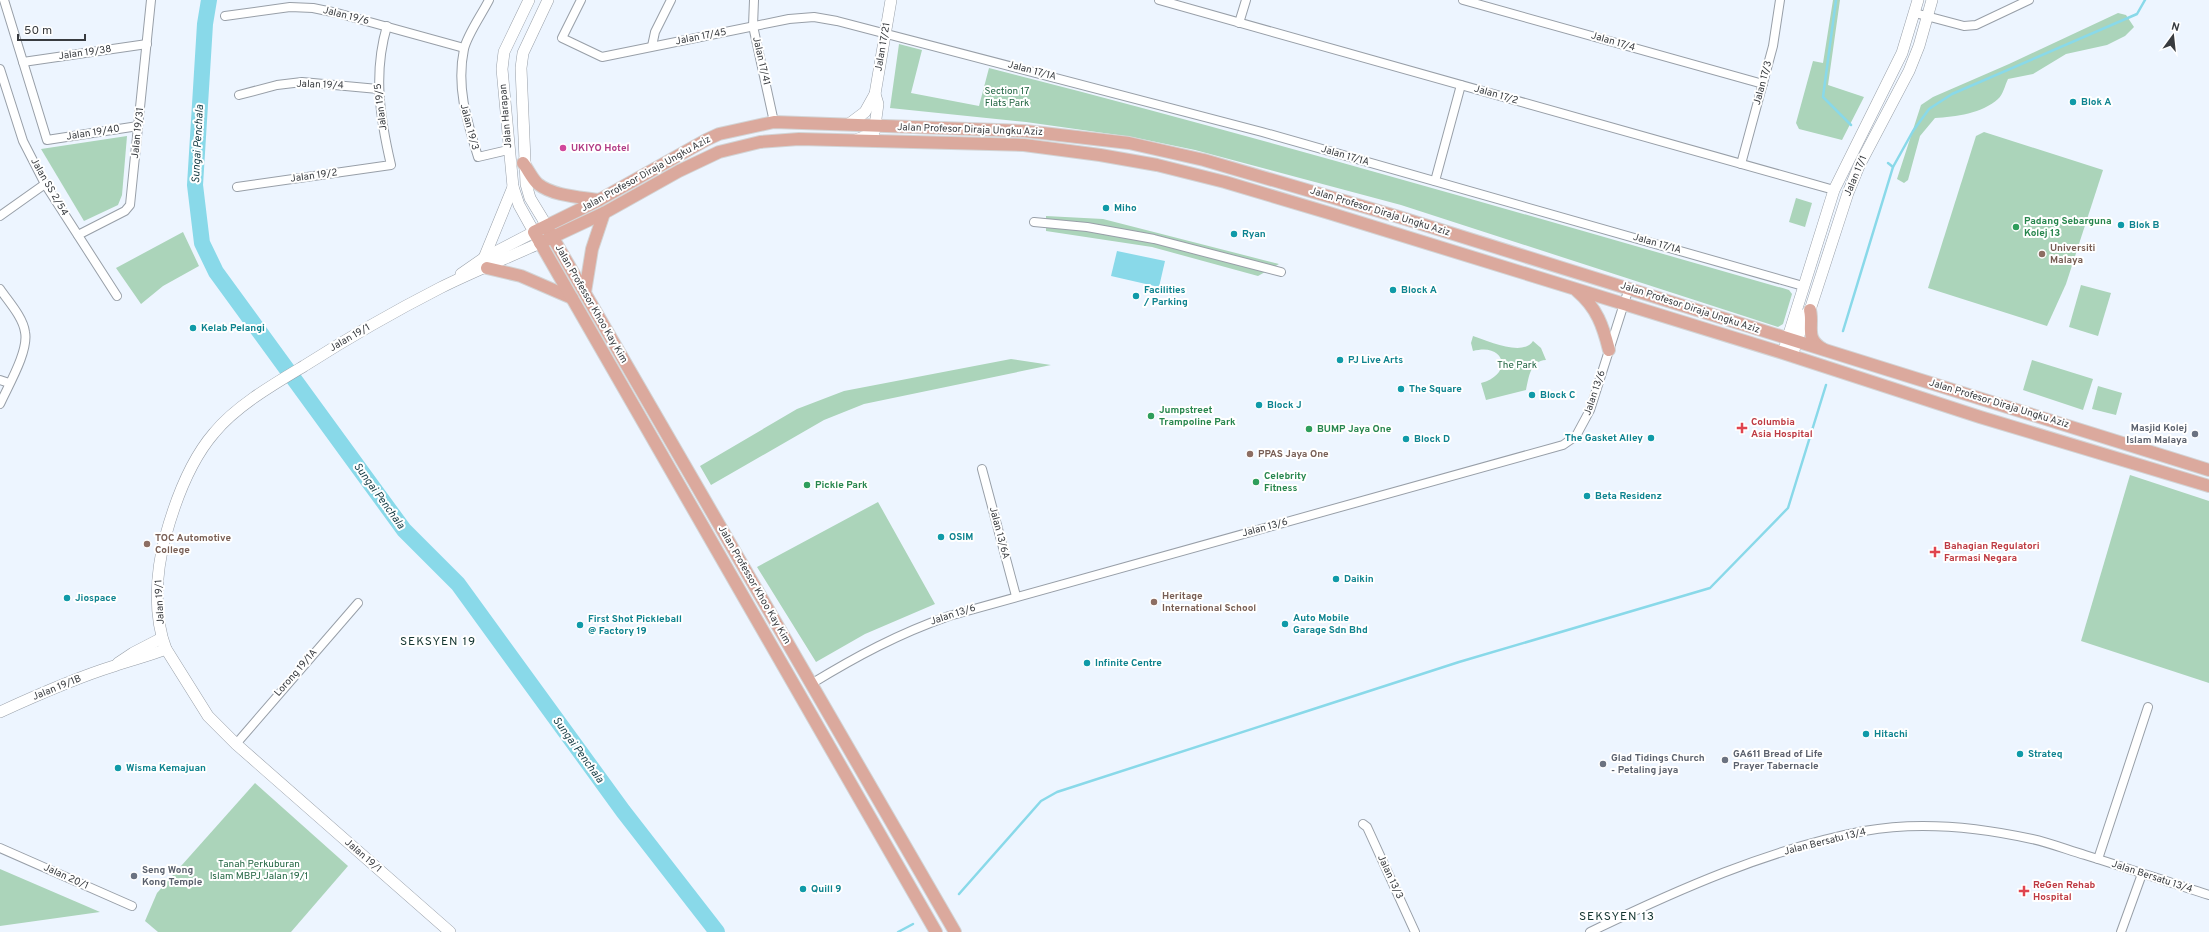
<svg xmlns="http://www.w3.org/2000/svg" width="2209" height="932" font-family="Overpass,sans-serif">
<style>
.green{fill:#abd4ba}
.water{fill:#89d9e9}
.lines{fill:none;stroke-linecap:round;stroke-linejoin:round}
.stream{stroke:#89d9e9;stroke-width:2.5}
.river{stroke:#89d9e9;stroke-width:16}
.street-casing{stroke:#989fa8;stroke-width:10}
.secondary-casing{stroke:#989fa8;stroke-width:12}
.primary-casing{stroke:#d3d4d5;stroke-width:14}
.street{stroke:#fff;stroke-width:8}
.secondary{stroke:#fff;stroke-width:11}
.primary{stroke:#dba99d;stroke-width:12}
.culture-dot{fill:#0f9aa8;stroke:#fff;stroke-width:1.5}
.hotel-dot{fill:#d1479c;stroke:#fff;stroke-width:1.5}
.leisure-dot{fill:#2e9e5b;stroke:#fff;stroke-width:1.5}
.education-dot{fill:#8d6e63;stroke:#fff;stroke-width:1.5}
.health-dot{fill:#e0444e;stroke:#fff;stroke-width:1.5}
.worship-dot{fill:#6b7280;stroke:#fff;stroke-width:1.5}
.labels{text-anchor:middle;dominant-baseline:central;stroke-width:4;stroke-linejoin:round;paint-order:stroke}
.street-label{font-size:10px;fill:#383b3f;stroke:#fff}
.park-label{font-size:10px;fill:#226542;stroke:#fff}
.culture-label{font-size:10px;font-weight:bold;fill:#0d838f;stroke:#fff;text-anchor:start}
.hotel-label{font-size:10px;font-weight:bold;fill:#b23c85;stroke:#fff;text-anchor:start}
.leisure-label{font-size:10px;font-weight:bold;fill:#27864d;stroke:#fff;text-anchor:start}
.education-label{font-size:10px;font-weight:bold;fill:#785e54;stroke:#fff;text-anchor:start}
.health-label{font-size:10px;font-weight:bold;fill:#be3a42;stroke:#fff;text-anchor:start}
.worship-label{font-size:10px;font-weight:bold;fill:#5b616d;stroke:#fff;text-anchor:start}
.water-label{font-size:11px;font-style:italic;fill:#173d45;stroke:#fff}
.quarter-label{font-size:12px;letter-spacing:1px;fill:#12342f;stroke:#fff}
</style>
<rect width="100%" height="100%" fill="#edf5ff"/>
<!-- green -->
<g class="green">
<path d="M1833,0H1840L1828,85L1864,97L1842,140L1799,129L1796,123L1813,61L1823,63Z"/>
<path d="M2118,13L2126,15L2134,27L2125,36L2107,45L2066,54L2033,74L2008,79C2005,85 2003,95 1998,99C1983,113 1955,117 1935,118L1920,136L1908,180L1904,183L1897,179L1921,105L1933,97L2009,64Z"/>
<path d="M899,44L922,50L911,93L979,106L989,68C1257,136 1523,214 1789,290L1792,294L1783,324L1778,327L1401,205L1195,150L1132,137L1026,122L890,108Z"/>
<path d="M1984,132L2103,170L2066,284L2047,326L1928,288L1976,136Z"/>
<path d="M127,136L122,195L118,205L84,221L41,149Z"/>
<path d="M1796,198L1812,203L1805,227L1789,222Z"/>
<path d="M1046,216L1103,219L1279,264L1258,276L1152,247L1046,231Z"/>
<path d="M183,232L199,266L163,286L141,304L116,268Z"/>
<path d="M2081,285L2111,293L2098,336L2069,327Z"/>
<path d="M1473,336C1488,341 1523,357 1533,341L1541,348L1546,360C1530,361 1529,377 1526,390L1486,400L1481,383C1514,374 1505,342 1473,351L1471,343Z"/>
<path d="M1011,359L1051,365L864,404L824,420L711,485L700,466L797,409L844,391Z"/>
<path d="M2032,360L2093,379L2083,410L2023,390Z"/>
<path d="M2098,386L2122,393L2116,415L2092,409Z"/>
<path d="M2130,475L2209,501V683L2081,641Z"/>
<path d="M878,502L935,604L865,634L816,662L757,567Z"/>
<path d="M255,783L348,866L291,932H158L145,921L157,893Z"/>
<path d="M0,869L100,912L0,926Z"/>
</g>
<!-- water -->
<path class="water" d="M1117,251L1165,261L1159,287L1111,276Z"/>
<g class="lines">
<!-- stream -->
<g class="stream">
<path d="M1836,0L1823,97L1851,125"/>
<path d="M1888,163L1893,167"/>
<path d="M1843,331L1893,167L1913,131L1929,109L1952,94L2137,14L2145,0"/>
<path d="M959,894L1041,801L1057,792L1459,662L1710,588L1788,508L1826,385"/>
<path d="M898,932L913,924"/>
</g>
<!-- river -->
<path class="river" d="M209,0L205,24L195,185L202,243L216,272L404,530L458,584L623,811L717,932"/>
<!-- street casing -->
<g class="street-casing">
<g id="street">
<path d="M4,0L47,140L138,126"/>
<path d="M489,0C482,14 467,35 464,49C456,87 467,121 478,157L508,150"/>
<path d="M581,0L562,38L602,57L789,19L814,17L837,21L1262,132L1803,286"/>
<path d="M754,0L753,26L774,122"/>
<path d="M1159,0L1834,190"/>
<path d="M1463,0L1763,84"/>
<path d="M1915,13L1964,26L1976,25L2029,0"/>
<path d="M225,16L290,7L313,8L337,13L464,48"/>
<path d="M1239,23L1246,0"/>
<path d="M652,46L655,32L671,0"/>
<path d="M23,62L147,44"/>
<path d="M0,69L23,141L45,184L117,296"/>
<path d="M239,95L277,85L302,82L378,89"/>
<path d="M1741,164L1773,46L1780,0"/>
<path d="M1435,181L1461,85"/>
<path d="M237,187L391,165C380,118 373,73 387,26"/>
<path d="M0,216L45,184"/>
<path d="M1034,222L1087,227L1154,239L1281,272"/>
<path d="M78,235L125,211L130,205L151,0"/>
<path d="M0,289C8,301 23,317 25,332C29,351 8,386 0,404"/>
<path d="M0,380L9,383"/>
<path d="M982,469L1016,596"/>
<path d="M811,684C857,656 898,634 949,616L1563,445L1576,436L1590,410L1629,288"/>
<path d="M236,744L358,603"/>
<path d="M1363,824L1367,827L1415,932"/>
<path d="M0,848L132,906"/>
<path d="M2098,859L2148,707"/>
<path d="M1590,932C1677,890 1769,849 1864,831C1919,821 1978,827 2032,839C2050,843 2068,850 2085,855C2127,868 2168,882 2209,895"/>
<path d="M2121,932L2142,874"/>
</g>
</g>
<!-- secondary casing -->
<g class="secondary-casing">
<g id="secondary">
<path d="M849,124L865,112L875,94L891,0"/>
<path d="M858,139L874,133L878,104L875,94"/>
<path d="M547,226L530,198L526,184L521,68L523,53L548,0"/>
<path d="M484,258L513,187"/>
<path d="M461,274L484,258L534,232L519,205L513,187L502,69L504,52L529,0"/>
<path d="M1783,353L1834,190L1902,53L1918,0"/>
<path d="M1792,356L1806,314L1810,310L1848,193L1859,166L1909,71L1919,46L1932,0"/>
<path d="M118,663L133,653L162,638"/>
<path d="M0,712C37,695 75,678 114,666C131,660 149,656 166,649"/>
<path d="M450,932L236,744L208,716L166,649C153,615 156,572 165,538C175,501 189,462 214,433C236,406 274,384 304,366C348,338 393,312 440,288C472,272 507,258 540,243"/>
</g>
</g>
<!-- primary casing -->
<g class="primary-casing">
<g id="primary">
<path d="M523,163C528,169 532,179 538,184C553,196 580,197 599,200"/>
<path d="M549,231L955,932"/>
<path d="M540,243L604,213L679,171L719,152L760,142L799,139L1024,145L1100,155L1157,165L1225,182L1329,213L1783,353L1980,417L2209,486"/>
<path d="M487,268L521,276L572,298"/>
<path d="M1577,291C1597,308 1603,326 1609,350"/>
<path d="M585,292L592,249L604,213"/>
<path d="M1810,310C1814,326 1804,338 1823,349"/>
<path d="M936,932L534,232L599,200L706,140L719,134L774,122L1025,131L1129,143L1204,160L1399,217L2209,470"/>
</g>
</g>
<!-- street -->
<use href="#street" class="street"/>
<!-- secondary -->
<use href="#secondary" class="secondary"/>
<!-- primary -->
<use href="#primary" class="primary"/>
</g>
<!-- markers -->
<g class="culture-dot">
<circle cx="2073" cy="102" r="4"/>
<circle cx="1106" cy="208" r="4"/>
<circle cx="2121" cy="225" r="4"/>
<circle cx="1234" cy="234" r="4"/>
<circle cx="1393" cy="290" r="4"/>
<circle cx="1136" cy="296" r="4"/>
<circle cx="193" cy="328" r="4"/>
<circle cx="1340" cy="360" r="4"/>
<circle cx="1401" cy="389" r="4"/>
<circle cx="1532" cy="395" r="4"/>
<circle cx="1259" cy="405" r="4"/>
<circle cx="1651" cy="438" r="4"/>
<circle cx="1406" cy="439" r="4"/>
<circle cx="1587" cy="496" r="4"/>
<circle cx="941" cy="537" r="4"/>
<circle cx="1336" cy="579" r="4"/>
<circle cx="67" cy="598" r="4"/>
<circle cx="1285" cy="624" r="4"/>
<circle cx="580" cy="625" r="4"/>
<circle cx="1087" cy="663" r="4"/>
<circle cx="1866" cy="734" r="4"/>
<circle cx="2020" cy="754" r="4"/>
<circle cx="118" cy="768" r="4"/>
<circle cx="803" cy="889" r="4"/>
</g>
<circle class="hotel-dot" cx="563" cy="148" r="4"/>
<g class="leisure-dot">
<circle cx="2016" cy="227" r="4"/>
<circle cx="1151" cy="416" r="4"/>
<circle cx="1309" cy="429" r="4"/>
<circle cx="1256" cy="482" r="4"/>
<circle cx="807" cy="485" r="4"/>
</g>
<g class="education-dot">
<circle cx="2042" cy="254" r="4"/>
<circle cx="1250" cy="454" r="4"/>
<circle cx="147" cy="544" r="4"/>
<circle cx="1154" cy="602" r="4"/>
</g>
<g class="health-dot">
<path d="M1740 422h4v4h4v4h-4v4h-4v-4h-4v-4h4z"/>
<path d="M1933 546h4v4h4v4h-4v4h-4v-4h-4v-4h4z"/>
<path d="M2022 885h4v4h4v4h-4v4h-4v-4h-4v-4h4z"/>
</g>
<g class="worship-dot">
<circle cx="2195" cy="434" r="4"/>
<circle cx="1725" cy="760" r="4"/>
<circle cx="1603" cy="764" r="4"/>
<circle cx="134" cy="876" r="4"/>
</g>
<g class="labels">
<!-- street labels -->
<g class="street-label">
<text transform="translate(346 16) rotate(14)">Jalan 19/6</text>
<text transform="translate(701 37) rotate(-11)">Jalan 17/45</text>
<text transform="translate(1613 42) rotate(16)">Jalan 17/4</text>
<text transform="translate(883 47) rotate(-80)">Jalan 17/21</text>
<text transform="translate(85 53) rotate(-8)">Jalan 19/38</text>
<text transform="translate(761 61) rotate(77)">Jalan 17/41</text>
<text transform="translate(1032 71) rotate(15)">Jalan 17/1A</text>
<text transform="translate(1763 83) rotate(-75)">Jalan 17/3</text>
<text transform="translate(320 85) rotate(2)">Jalan 19/4</text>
<text transform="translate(1496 95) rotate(16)">Jalan 17/2</text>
<text transform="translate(381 107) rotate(-97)">Jalan 19/5</text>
<text transform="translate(506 116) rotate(-95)">Jalan Harapan</text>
<text transform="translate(469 127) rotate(75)">Jalan 19/3</text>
<text transform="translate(970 130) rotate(2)">Jalan Profesor Diraja Ungku Aziz</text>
<text transform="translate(93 133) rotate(-9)">Jalan 19/40</text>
<text transform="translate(138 133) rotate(-84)">Jalan 19/31</text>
<text transform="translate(1345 156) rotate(16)">Jalan 17/1A</text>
<text transform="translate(646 174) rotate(-29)">Jalan Profesor Diraja Ungku Aziz</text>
<text transform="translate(314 176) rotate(-8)">Jalan 19/2</text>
<text transform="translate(1856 176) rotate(-67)">Jalan 17/1</text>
<text transform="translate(49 187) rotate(60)">Jalan SS 2/54</text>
<text transform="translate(1380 212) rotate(17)">Jalan Profesor Diraja Ungku Aziz</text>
<text transform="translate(1657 244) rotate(16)">Jalan 17/1A</text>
<text transform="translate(591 304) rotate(60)">Jalan Professor Khoo Kay Kim</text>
<text transform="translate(1690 308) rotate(18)">Jalan Profesor Diraja Ungku Aziz</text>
<text transform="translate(350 338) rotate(-30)">Jalan 19/1</text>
<text transform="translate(1595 393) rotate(-71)">Jalan 13/6</text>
<text transform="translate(1999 404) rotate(17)">Jalan Profesor Diraja Ungku Aziz</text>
<text transform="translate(1265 528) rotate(-15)">Jalan 13/6</text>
<text transform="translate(999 533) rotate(75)">Jalan 13/6A</text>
<text transform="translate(754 585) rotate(60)">Jalan Professor Khoo Kay Kim</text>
<text transform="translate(160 602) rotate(-93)">Jalan 19/1</text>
<text transform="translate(953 615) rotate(-18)">Jalan 13/6</text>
<text transform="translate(296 673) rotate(-49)">Lorong 19/1A</text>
<text transform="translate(57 688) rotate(-22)">Jalan 19/1B</text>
<text transform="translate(1825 842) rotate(-14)">Jalan Bersatu 13/4</text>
<text transform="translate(363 856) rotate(41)">Jalan 19/1</text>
<text transform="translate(66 877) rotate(24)">Jalan 20/1</text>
<text transform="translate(1390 877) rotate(65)">Jalan 13/3</text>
<text transform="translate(2152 877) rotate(18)">Jalan Bersatu 13/4</text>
</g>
<!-- park labels -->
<g class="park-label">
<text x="1007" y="91">Section 17<tspan x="1007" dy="12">Flats Park</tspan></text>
<text x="1517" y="365">The Park</text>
<text x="259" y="864">Tanah Perkuburan<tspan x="259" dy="12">Islam MBPJ Jalan 19/1</tspan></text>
</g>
<!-- culture labels -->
<g class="culture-label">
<text x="2081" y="102">Blok A</text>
<text x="1114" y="208">Miho</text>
<text x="2129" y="225">Blok B</text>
<text x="1242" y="234">Ryan</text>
<text x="1144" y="290">Facilities<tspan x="1144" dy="12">/ Parking</tspan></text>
<text x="1401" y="290">Block A</text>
<text x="201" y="328">Kelab Pelangi</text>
<text x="1348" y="360">PJ Live Arts</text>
<text x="1409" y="389">The Square</text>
<text x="1540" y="395">Block C</text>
<text x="1267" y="405">Block J</text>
<text x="1643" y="438" text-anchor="end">The Gasket Alley</text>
<text x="1414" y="439">Block D</text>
<text x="1595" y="496">Beta Residenz</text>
<text x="949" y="537">OSIM</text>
<text x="1344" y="579">Daikin</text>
<text x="75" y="598">Jiospace</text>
<text x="1293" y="618">Auto Mobile<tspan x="1293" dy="12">Garage Sdn Bhd</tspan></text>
<text x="588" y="619">First Shot Pickleball<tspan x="588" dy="12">@ Factory 19</tspan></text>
<text x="1095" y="663">Infinite Centre</text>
<text x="1874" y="734">Hitachi</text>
<text x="2028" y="754">Strateq</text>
<text x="126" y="768">Wisma Kemajuan</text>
<text x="811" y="889">Quill 9</text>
</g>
<!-- hotel labels -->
<g class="hotel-label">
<text x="571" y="148">UKIYO Hotel</text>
</g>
<!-- leisure labels -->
<g class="leisure-label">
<text x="2024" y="221">Padang Sebarguna<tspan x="2024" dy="12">Kolej 13</tspan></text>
<text x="1159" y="410">Jumpstreet<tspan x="1159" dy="12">Trampoline Park</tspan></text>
<text x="1317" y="429">BUMP Jaya One</text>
<text x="1264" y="476">Celebrity<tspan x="1264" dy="12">Fitness</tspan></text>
<text x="815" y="485">Pickle Park</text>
</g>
<!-- education labels -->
<g class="education-label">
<text x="2050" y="248">Universiti<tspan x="2050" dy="12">Malaya</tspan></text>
<text x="1258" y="454">PPAS Jaya One</text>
<text x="155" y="538">TOC Automotive<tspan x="155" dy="12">College</tspan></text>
<text x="1162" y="596">Heritage<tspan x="1162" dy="12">International School</tspan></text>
</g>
<!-- health labels -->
<g class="health-label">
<text x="1751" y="422">Columbia<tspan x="1751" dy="12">Asia Hospital</tspan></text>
<text x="1944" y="546">Bahagian Regulatori<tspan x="1944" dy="12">Farmasi Negara</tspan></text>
<text x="2033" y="885">ReGen Rehab<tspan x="2033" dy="12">Hospital</tspan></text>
</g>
<!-- worship labels -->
<g class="worship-label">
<text x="2187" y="428" text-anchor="end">Masjid Kolej<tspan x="2187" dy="12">Islam Malaya</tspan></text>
<text x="1733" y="754">GA611 Bread of Life<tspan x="1733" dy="12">Prayer Tabernacle</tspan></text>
<text x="1611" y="758">Glad Tidings Church<tspan x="1611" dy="12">- Petaling jaya</tspan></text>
<text x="142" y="870">Seng Wong<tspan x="142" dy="12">Kong Temple</tspan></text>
</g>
<!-- water labels -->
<g class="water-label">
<text transform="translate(198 144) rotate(-87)">Sungai Penchala</text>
<text transform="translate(379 496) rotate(54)">Sungai Penchala</text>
<text transform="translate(578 750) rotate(54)">Sungai Penchala</text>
</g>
<!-- quarter labels -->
<g class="quarter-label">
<text x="438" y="642">SEKSYEN 19</text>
<text x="1617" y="917">SEKSYEN 13</text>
</g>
</g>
<!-- north arrow -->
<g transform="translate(2173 36) rotate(15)" stroke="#ffffff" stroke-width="3" paint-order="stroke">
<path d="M0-3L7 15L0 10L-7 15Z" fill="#383b3f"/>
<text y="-6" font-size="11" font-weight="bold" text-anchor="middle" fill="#383b3f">N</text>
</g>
<!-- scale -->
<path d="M18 34v6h67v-6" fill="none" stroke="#383b3f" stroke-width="2"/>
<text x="24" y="34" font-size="12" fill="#383b3f" stroke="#ffffff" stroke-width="3" paint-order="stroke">50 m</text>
</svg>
